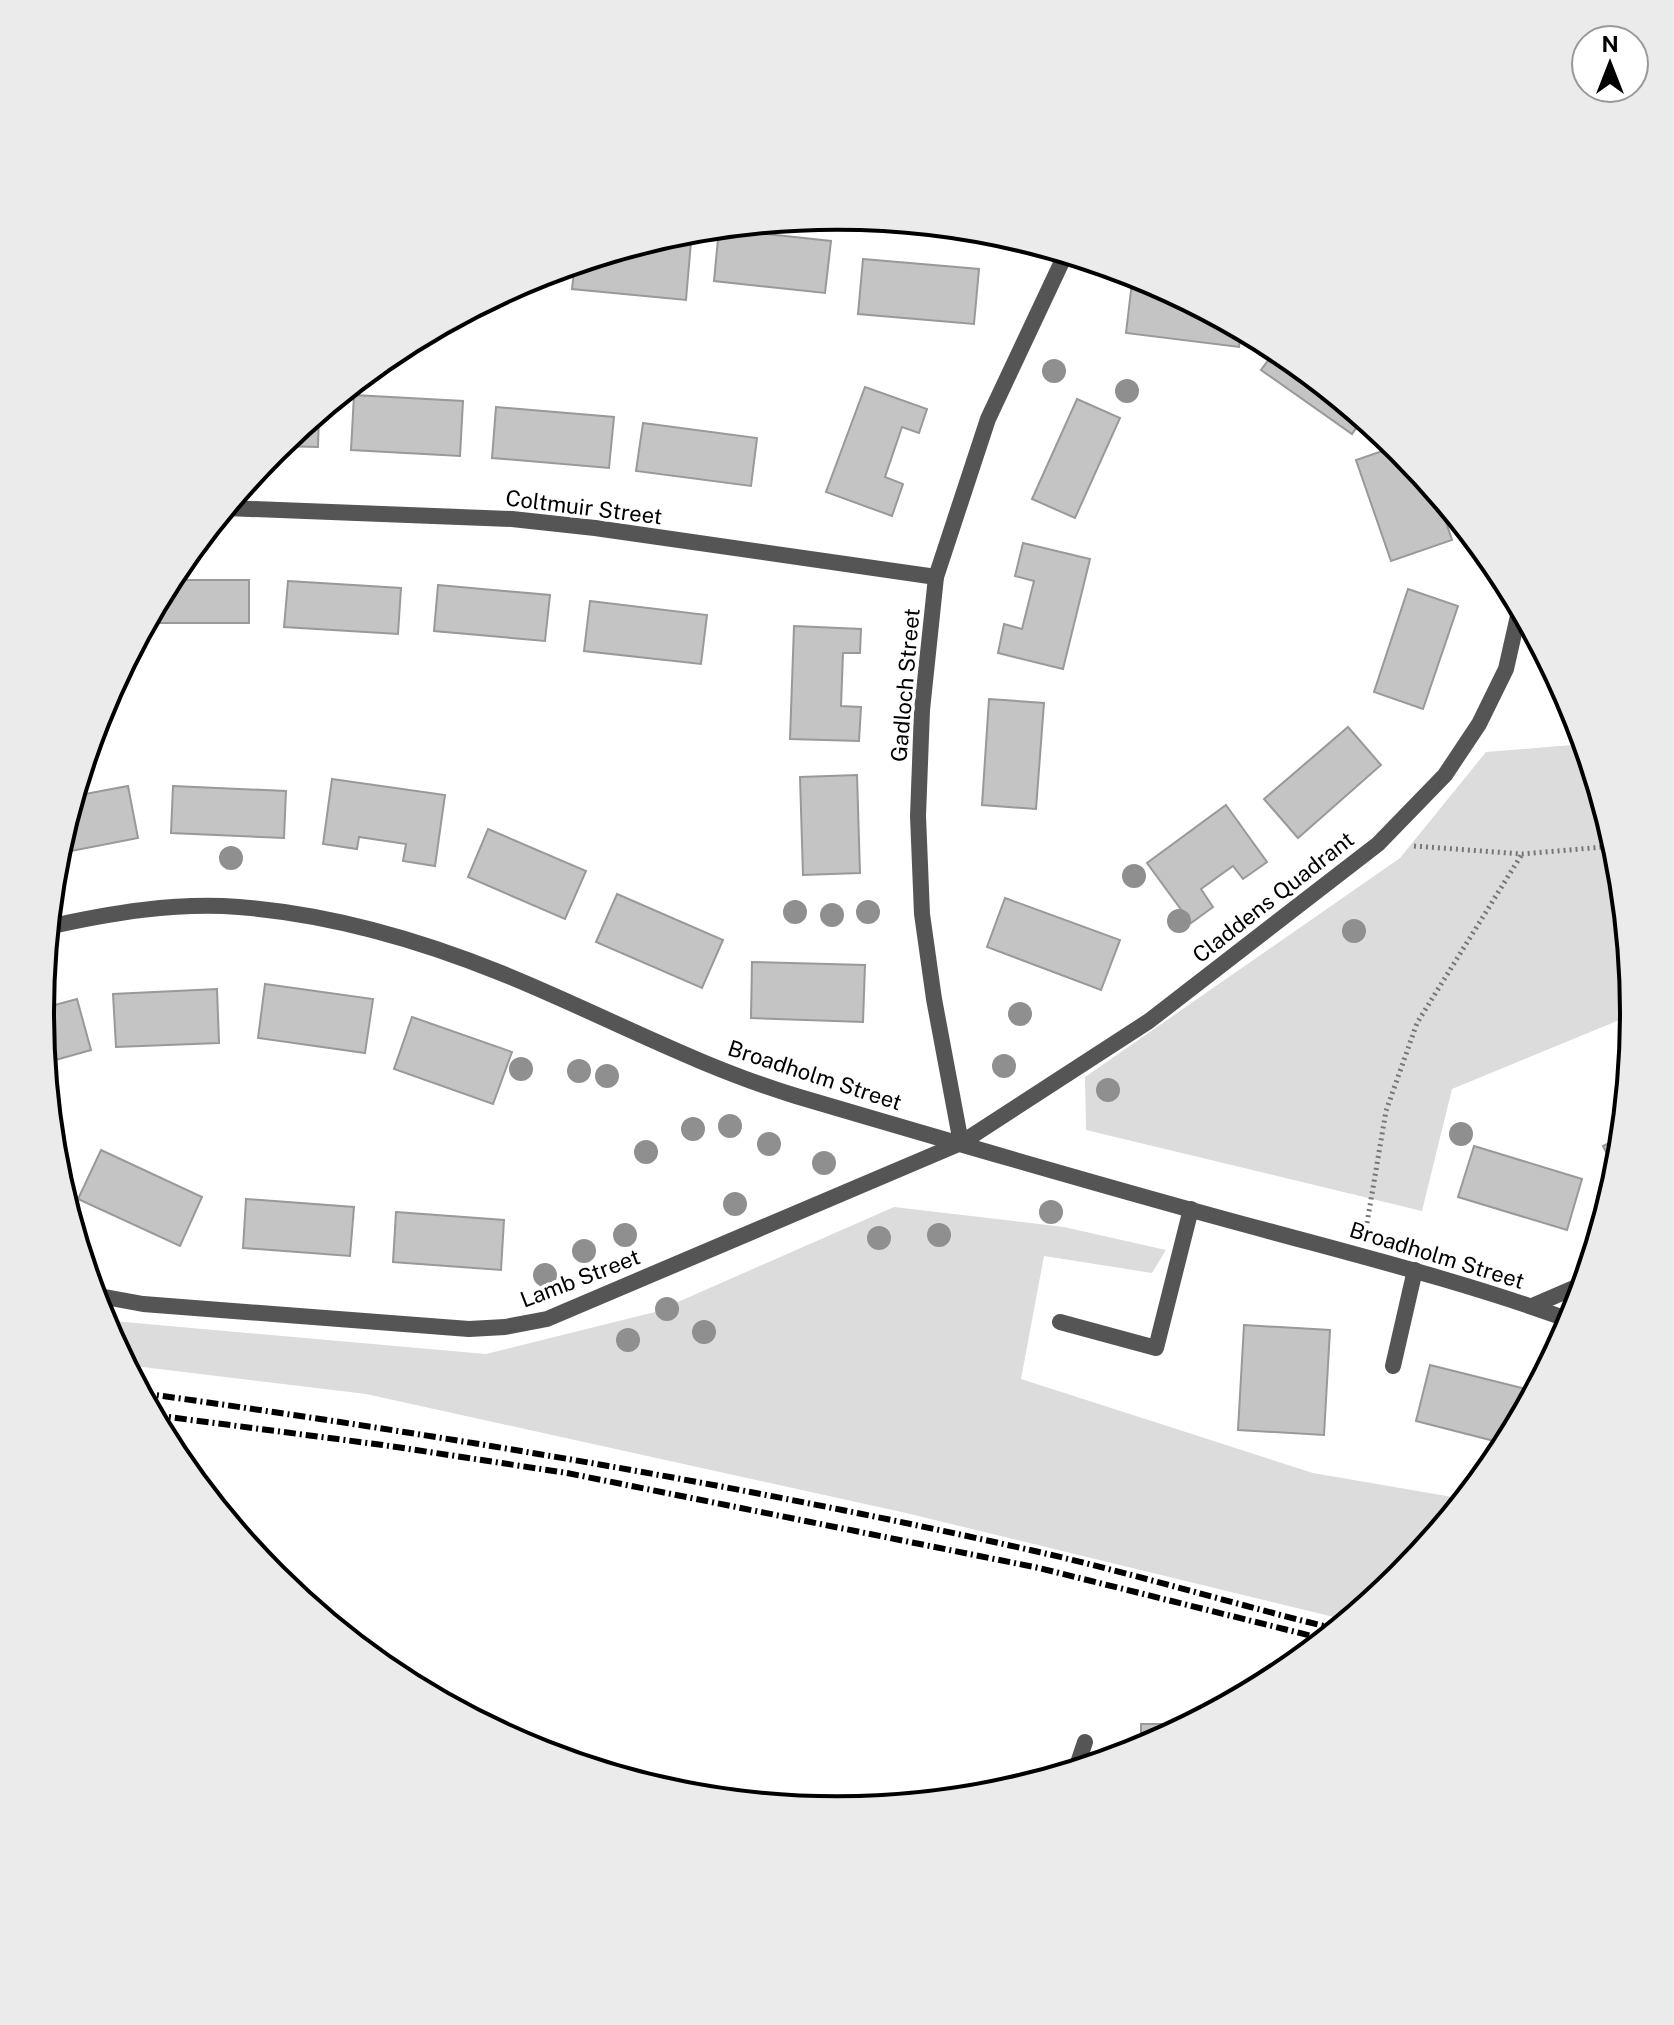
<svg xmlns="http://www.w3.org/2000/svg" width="1674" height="2025" font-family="'Public Sans',sans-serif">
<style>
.green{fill:#dcdcdc}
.building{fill:#c4c4c4;stroke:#999;stroke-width:2}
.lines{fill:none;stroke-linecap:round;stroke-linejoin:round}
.path{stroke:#777;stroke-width:5;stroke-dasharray:2 4;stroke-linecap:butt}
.lane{stroke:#555;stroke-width:16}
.street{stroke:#555;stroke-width:16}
.rail{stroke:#000;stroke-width:6;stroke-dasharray:12 4 2 4;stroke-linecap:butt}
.tree{fill:#8f8f8f}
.labels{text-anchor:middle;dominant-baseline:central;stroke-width:7;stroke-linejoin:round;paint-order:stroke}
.street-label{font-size:22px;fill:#000;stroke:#fff}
.rim{fill:none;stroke:#000;stroke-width:4}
</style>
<rect width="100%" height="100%" fill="#fff"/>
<!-- green -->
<g class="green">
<path d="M1584,744L1619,857L1634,1014L1452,1089L1422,1211L1086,1130L1085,1077L1400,858L1486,752Z"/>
<path d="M894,1207L1064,1227L1166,1250L1152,1273L1044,1256L1021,1379L1313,1473L1464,1499L1400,1576L1346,1620L906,1513L366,1394L126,1365L102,1320L486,1354L655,1312Z"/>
</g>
<!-- building -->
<g class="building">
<path d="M719,229L831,241L825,293L714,281Z"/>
<path d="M692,230L686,300L572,289L575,263Z"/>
<path d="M863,259L979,269L974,324L858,314Z"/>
<path d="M1132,282L1160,286L1241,329L1239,347L1126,333Z"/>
<path d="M1277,348L1363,418L1352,434L1261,370Z"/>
<path d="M865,387L927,409L919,433L902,427L885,477L903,484L892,516L826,492Z"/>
<path d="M354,395L463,401L460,456L351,450Z"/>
<path d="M1077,399L1120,418L1075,518L1032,499Z"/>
<path d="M496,407L614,417L609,468L492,458Z"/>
<path d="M319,412L318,447L277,446Z"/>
<path d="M643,423L757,438L751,486L636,471Z"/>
<path d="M1397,446L1436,492L1452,540L1391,561L1356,460Z"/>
<path d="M1023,543L1090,559L1063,669L998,653L1004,624L1022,629L1034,581L1015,576Z"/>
<path d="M169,580H249V623H146Z"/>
<path d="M288,581L401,588L398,634L284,627Z"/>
<path d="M438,585L550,595L545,641L434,631Z"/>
<path d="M1408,589L1458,606L1423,709L1374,692Z"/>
<path d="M590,601L707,615L701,664L584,651Z"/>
<path d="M794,626L861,629L860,653H843L841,706L861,707L859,741L790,739Z"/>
<path d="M989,699L1044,703L1036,809L982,805Z"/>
<path d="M1348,727L1381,765L1298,838L1264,799Z"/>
<path d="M857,775L860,873L803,875L800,777Z"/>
<path d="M332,779L445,795L435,866L403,861L406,844L359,837L357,849L323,844Z"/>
<path d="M128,786L138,838L56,854L74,796Z"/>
<path d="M173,786L286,791L284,838L171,833Z"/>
<path d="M1226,805L1267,862L1243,879L1233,866L1201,889L1213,907L1191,923L1147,863Z"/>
<path d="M488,829L586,871L565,919L468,877Z"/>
<path d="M617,894L723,940L702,988L596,942Z"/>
<path d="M1005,898L1120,940L1101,990L987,947Z"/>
<path d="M752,962L865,965L863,1022L751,1018Z"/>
<path d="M265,984L373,999L365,1053L258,1038Z"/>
<path d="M217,989L219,1043L116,1047L113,994Z"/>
<path d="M77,999L91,1050L45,1063L40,1009Z"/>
<path d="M412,1017L512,1052L493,1104L394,1069Z"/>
<path d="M1622,1137L1619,1168L1617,1174L1603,1146Z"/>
<path d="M1474,1146L1582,1179L1567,1230L1458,1197Z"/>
<path d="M101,1150L202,1197L180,1246L78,1199Z"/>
<path d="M246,1199L354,1207L350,1256L243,1248Z"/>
<path d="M396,1212L504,1220L501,1270L393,1262Z"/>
<path d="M1244,1325L1330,1330L1324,1435L1238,1430Z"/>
<path d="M1430,1365L1534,1391L1506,1444L1416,1421Z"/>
<path d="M1141,1724H1188L1141,1749Z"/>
</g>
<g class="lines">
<!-- path -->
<g class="path">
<path d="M1414,846L1522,854L1615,846"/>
<path d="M1366,1229L1386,1111L1417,1023L1522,854"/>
</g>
<!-- lane -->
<g class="lane">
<path d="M1060,1322L1156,1348L1191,1209"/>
<path d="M1393,1366L1415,1270"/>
<path d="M1076,1769L1085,1742"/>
</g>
<!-- street -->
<g class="street">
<path d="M225,508L512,519L595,528L936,577"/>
<path d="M48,927C110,913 176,902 239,907C329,914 417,939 501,973C600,1013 694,1065 796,1096C952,1142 1108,1188 1265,1230C1368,1258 1471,1284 1572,1321"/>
<path d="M961,1143L934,999L922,914L918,816L922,710L936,577L988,419L1066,253"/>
<path d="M94,1295L143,1304L469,1329L505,1327L547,1319L961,1143L1149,1021L1378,844L1445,775L1479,724L1506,669L1520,607"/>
<path d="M1532,1306L1583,1284"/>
</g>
<!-- rail -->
<g class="rail">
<path d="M141,1393C442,1435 743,1485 1039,1552C1139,1575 1237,1605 1336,1629"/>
<path d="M153,1415L383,1445L567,1473L1039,1568L1324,1639"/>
</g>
</g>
<!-- trees -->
<g class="tree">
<circle cx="1054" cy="371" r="12"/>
<circle cx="1127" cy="391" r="12"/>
<circle cx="231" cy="858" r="12"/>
<circle cx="1134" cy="876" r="12"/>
<circle cx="795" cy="912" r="12"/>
<circle cx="868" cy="912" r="12"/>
<circle cx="832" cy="915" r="12"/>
<circle cx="1179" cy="921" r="12"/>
<circle cx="1354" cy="931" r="12"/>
<circle cx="1020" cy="1014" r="12"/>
<circle cx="1004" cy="1066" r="12"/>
<circle cx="521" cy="1069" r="12"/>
<circle cx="579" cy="1071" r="12"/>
<circle cx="607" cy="1076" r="12"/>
<circle cx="1108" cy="1090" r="12"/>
<circle cx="730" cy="1126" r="12"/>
<circle cx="693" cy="1129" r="12"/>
<circle cx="1461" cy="1134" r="12"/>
<circle cx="769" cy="1144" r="12"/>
<circle cx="646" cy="1152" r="12"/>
<circle cx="824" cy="1163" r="12"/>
<circle cx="735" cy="1204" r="12"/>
<circle cx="1051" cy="1212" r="12"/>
<circle cx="625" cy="1235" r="12"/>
<circle cx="939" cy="1235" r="12"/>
<circle cx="879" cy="1238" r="12"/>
<circle cx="584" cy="1251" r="12"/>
<circle cx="545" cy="1275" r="12"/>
<circle cx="667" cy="1309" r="12"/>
<circle cx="704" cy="1332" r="12"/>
<circle cx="628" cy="1340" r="12"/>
</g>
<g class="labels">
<!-- street labels -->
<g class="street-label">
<text transform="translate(584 507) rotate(7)">Coltmuir Street</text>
<text transform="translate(905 685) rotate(-85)">Gadloch Street</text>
<text transform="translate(1273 897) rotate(-38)">Claddens Quadrant</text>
<text transform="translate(815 1075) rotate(18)">Broadholm Street</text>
<text transform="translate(1437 1255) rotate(17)">Broadholm Street</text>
<text transform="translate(580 1278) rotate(-21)">Lamb Street</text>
</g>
</g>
<!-- crop -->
<path d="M0 0H1674V2025H0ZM54 1013a783 783 0 1 1 1566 0a783 783 0 1 1-1566 0Z" fill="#ebebeb" fill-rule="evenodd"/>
<path class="rim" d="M54 1013a783 783 0 1 1 1566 0a783 783 0 1 1-1566 0Z"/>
<!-- north arrow -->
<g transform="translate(1610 64)"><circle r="38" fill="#ffffff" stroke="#999999" stroke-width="2"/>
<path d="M0-6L14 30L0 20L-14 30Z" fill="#000000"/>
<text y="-12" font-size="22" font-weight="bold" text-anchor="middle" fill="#000000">N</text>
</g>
</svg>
